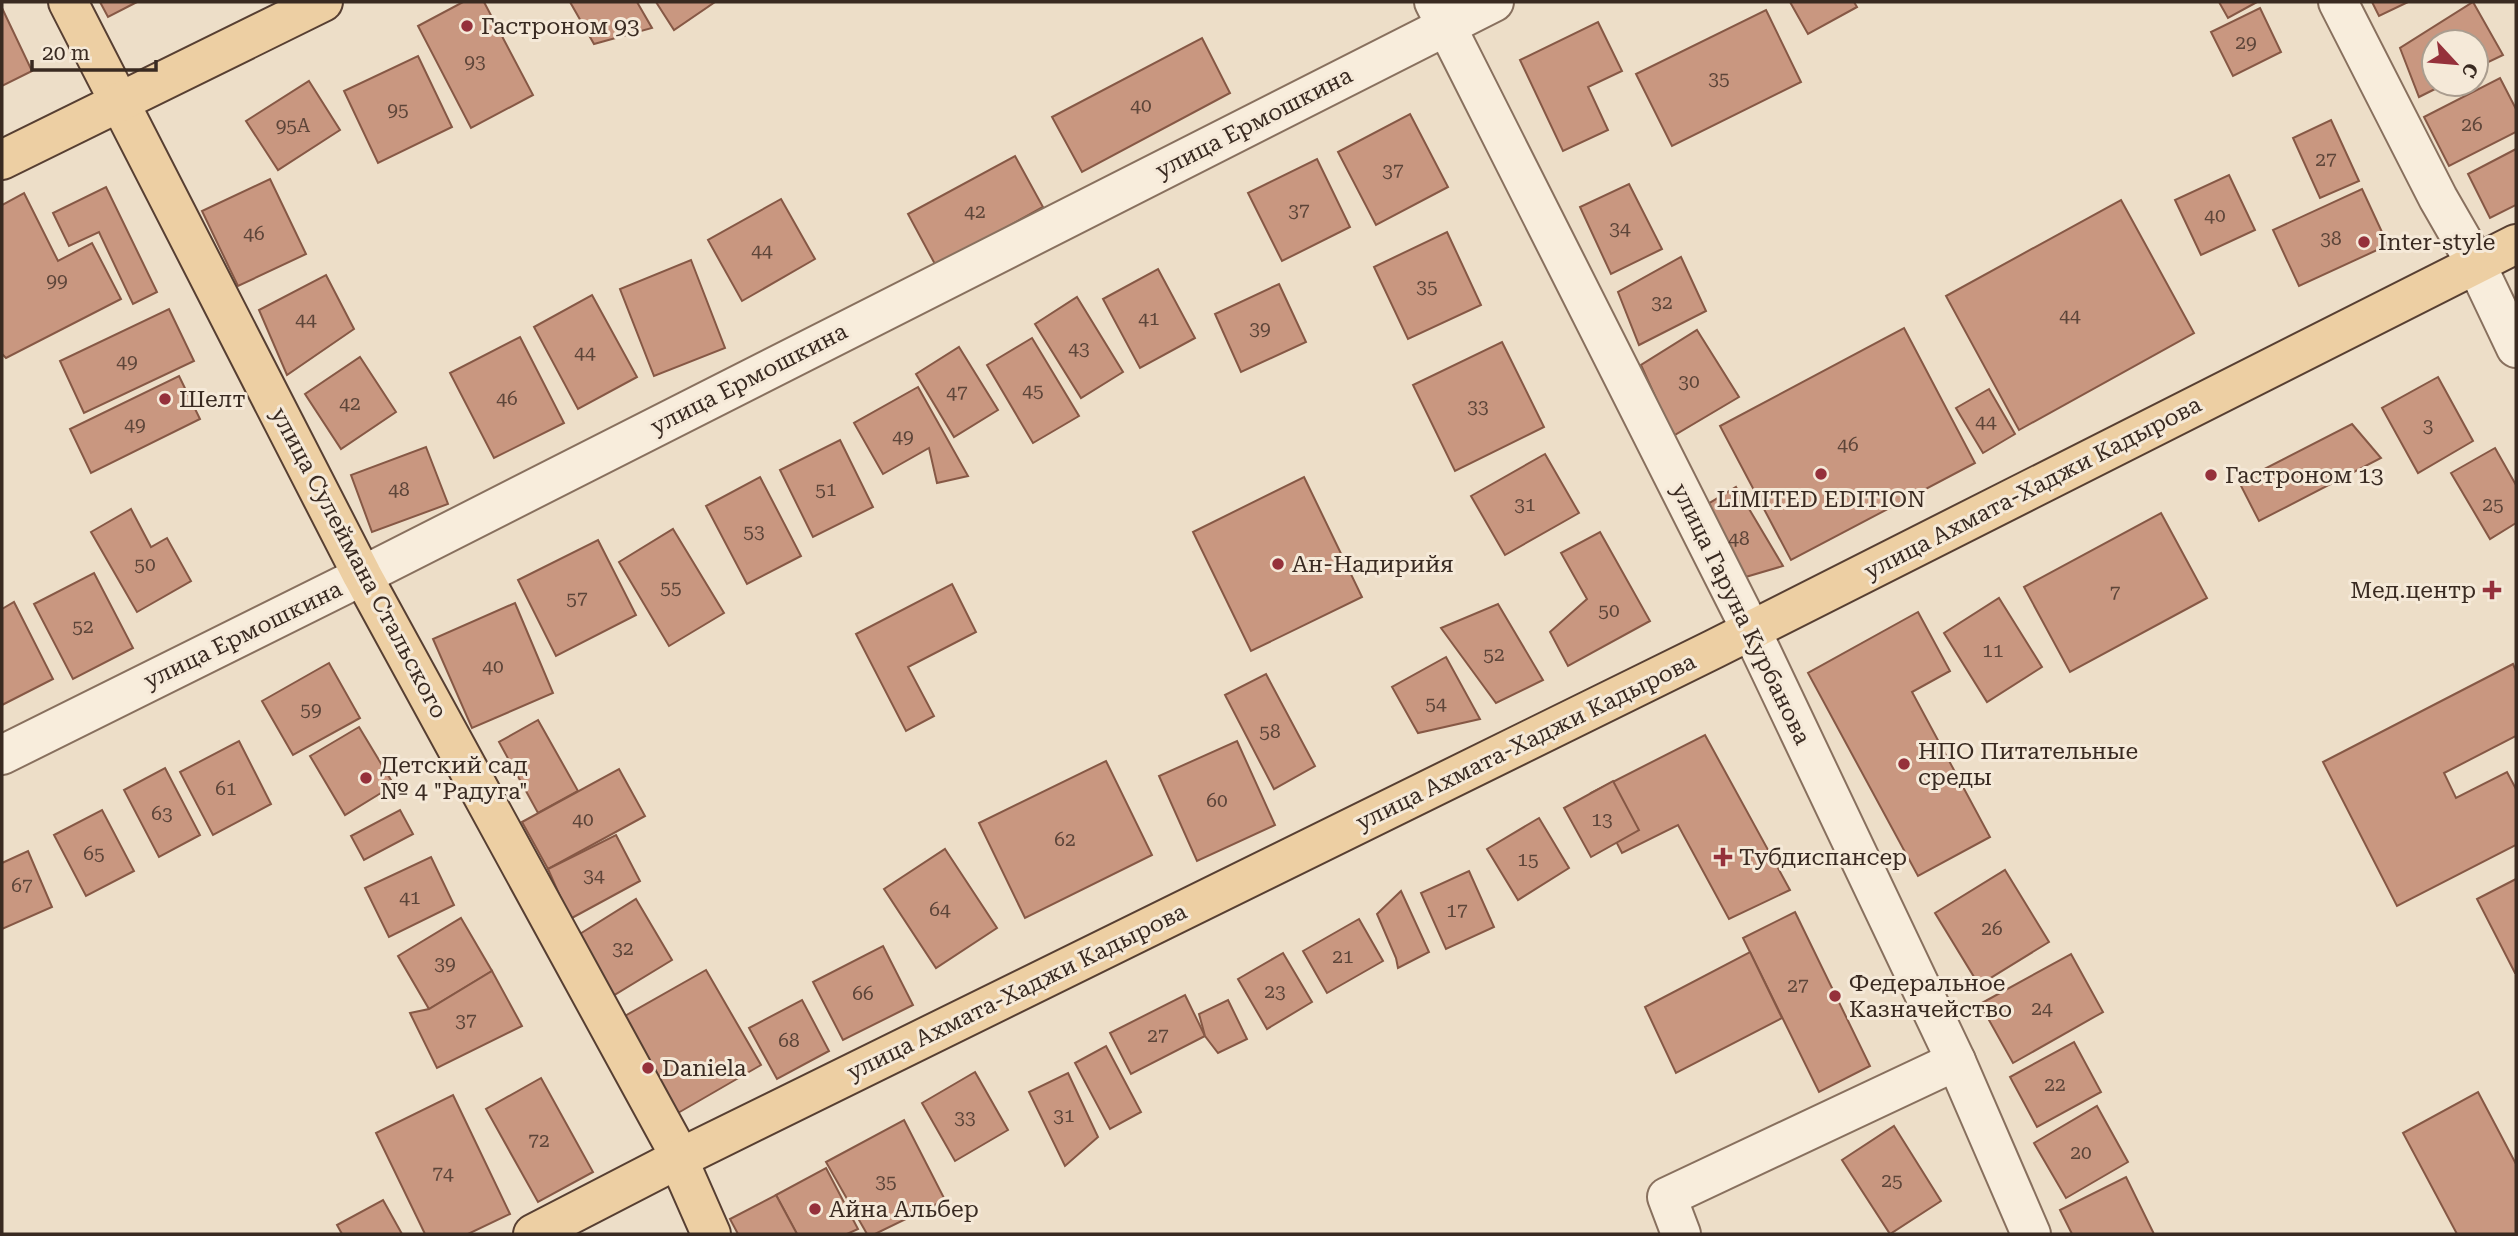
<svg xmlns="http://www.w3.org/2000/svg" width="2518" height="1236" font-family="'Roboto Serif',serif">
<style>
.building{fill:#c99780;stroke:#865845;stroke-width:2}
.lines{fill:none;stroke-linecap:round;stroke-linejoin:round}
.minor-casing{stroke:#88705e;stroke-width:42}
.major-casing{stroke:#573f32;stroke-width:42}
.minor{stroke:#f8eddc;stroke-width:38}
.major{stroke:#edcfa3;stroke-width:38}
.poi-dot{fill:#95313b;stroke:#f5e9d8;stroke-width:2.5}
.labels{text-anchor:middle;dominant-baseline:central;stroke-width:6;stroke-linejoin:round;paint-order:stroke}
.number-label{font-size:19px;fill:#5d4539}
.poi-label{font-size:23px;fill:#392a21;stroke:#f5e9d8;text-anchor:start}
.street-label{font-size:23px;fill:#392a21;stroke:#f5e9d8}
</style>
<rect width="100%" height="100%" fill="#eddec8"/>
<!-- building -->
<g class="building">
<path d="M100,2H137L108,17Z"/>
<path d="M463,2H484L533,95L471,128L418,26Z"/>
<path d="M570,2H637L652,28L594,44Z"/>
<path d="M656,2H715L674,30Z"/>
<path d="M1790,2H1854L1857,7L1808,34Z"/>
<path d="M2219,2H2257L2228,18Z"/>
<path d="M2372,2H2408L2379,16Z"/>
<path d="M2473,2L2503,55L2476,68V42H2434V84H2445L2419,97L2400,48Z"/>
<path d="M2,8L32,71L2,86Z"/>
<path d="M2260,8L2281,52L2233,76L2211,32Z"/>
<path d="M1766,10L1801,82L1672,146L1636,74Z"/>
<path d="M1598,22L1622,71L1588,87L1608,130L1563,151L1520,60Z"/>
<path d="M1202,38L1230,93L1082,172L1052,117Z"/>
<path d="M418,56L452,127L378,163L344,91Z"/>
<path d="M2500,78L2516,109V132L2449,166L2424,117Z"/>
<path d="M309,81L340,130L278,170L246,121Z"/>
<path d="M1410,114L1448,187L1376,225L1338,152Z"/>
<path d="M2331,120L2359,181L2320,198L2293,138Z"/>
<path d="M2516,149V205L2490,218L2468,174Z"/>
<path d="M1015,156L1043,207L936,266L908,214Z"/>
<path d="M1317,159L1350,227L1282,261L1248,193Z"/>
<path d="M2229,175L2255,230L2201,255L2175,200Z"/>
<path d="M270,179L306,254L238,286L202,211Z"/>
<path d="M1629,184L1662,249L1611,274L1580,207Z"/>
<path d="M106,187L157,292L133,304L99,232L69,246L53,213Z"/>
<path d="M2362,189L2388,245L2299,286L2273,230Z"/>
<path d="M24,193L58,261L92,243L121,299L6,358L2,354V205Z"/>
<path d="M781,199L815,259L742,301L708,240Z"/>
<path d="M2121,200L2194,333L2019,430L1946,296Z"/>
<path d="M1447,232L1481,305L1408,339L1374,267Z"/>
<path d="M1681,257L1706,311L1639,345L1618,292Z"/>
<path d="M691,260L725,348L654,376L620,289Z"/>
<path d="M1158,269L1195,338L1140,368L1103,299Z"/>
<path d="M326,275L354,329L287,375L259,310Z"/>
<path d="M1279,284L1306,342L1241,372L1215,314Z"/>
<path d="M592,295L637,377L578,409L534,327Z"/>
<path d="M1077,297L1123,372L1081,398L1035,324Z"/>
<path d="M169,309L194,361L84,413L60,361Z"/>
<path d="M1904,328L1975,463L1791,560L1720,426Z"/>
<path d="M1697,330L1739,397L1673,436L1641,365Z"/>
<path d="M520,337L564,423L494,458L450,373Z"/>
<path d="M1032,338L1079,416L1033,443L987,365Z"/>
<path d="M1502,342L1544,427L1455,471L1413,385Z"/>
<path d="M959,347L998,410L954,437L916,374Z"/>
<path d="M360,357L396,412L341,449L305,394Z"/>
<path d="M179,376L200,419L91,473L70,429Z"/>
<path d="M2438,377L2473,441L2418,473L2382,408Z"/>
<path d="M918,387L968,476L937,483L929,448L883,474L854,423Z"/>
<path d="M1989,389L2015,434L1983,453L1956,408Z"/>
<path d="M2352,424L2381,458L2259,521L2239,482Z"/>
<path d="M840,440L873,507L813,537L780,470Z"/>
<path d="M426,447L448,504L372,532L351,475Z"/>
<path d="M2495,448L2516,485V523L2490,539L2451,473Z"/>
<path d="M1545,454L1579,513L1505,555L1471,496Z"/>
<path d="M760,477L801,556L747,584L706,506Z"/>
<path d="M1304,477L1362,597L1251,651L1193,532Z"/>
<path d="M1736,487L1783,566L1732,581L1698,510Z"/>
<path d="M131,509L151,547L167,538L191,581L137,612L91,532Z"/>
<path d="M2161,513L2207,598L2070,672L2024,587Z"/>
<path d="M673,529L724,613L669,646L619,562Z"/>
<path d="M1600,532L1650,621L1568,666L1550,632L1587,599L1561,553Z"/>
<path d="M598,540L636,615L556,656L518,580Z"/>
<path d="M94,573L133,648L73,679L34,604Z"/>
<path d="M952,584L976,632L908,667L934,716L906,731L856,634Z"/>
<path d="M1999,598L2042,667L1987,702L1944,633Z"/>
<path d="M14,602L53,679L2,705V609Z"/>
<path d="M515,603L553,693L472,728L433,639Z"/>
<path d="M1498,604L1543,680L1496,703L1441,628Z"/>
<path d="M1918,612L1950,671L1912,692L1990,837L1918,876L1808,673Z"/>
<path d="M1446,657L1480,719L1418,733L1392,687Z"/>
<path d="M329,663L360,718L293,755L262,701Z"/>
<path d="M2513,664L2516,671V736L2444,773L2456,798L2507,772L2516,789V845L2397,906L2323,762Z"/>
<path d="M1266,674L1315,766L1274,789L1225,695Z"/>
<path d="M538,720L578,791L538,813L499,742Z"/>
<path d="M359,727L394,785L345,815L310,756Z"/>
<path d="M1705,735L1790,890L1729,919L1678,825L1622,853L1591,793Z"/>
<path d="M239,741L271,804L213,835L180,772Z"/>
<path d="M1237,741L1275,825L1197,861L1159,776Z"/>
<path d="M1106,761L1152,855L1025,918L979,823Z"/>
<path d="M165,768L200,835L159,857L124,790Z"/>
<path d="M619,769L645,816L548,869L522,822Z"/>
<path d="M1613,781L1639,830L1591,857L1564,808Z"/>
<path d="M102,810L134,871L86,896L54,835Z"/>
<path d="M400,810L413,834L364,860L351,836Z"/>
<path d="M1539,818L1569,868L1518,900L1487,849Z"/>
<path d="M616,835L640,881L570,919L548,869Z"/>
<path d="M945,849L997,928L936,968L884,889Z"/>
<path d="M28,851L52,907L2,929V863Z"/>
<path d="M431,857L454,905L389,937L365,888Z"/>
<path d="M2005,870L2049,942L1979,985L1935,913Z"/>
<path d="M1469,871L1494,927L1446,949L1421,893Z"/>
<path d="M2516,879V973H2515L2477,899Z"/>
<path d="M1401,891L1429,952L1398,968L1396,958L1377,914Z"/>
<path d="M636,899L672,960L611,997L575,937Z"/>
<path d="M1795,912L1870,1066L1819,1092L1743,938Z"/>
<path d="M461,918L492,971L429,1009L398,956Z"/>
<path d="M1359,919L1383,961L1327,993L1303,951Z"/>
<path d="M883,946L913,1005L843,1040L813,982Z"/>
<path d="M1750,952L1782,1018L1676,1073L1645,1007Z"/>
<path d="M1283,953L1312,1002L1267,1029L1238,979Z"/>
<path d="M2071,954L2103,1012L2013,1063L1980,1004Z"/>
<path d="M706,970L761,1065L671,1117L616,1021Z"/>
<path d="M492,971L522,1026L437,1068L410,1013L429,1009Z"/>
<path d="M1185,995L1205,1036L1131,1074L1110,1033Z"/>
<path d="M802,1000L829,1051L777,1079L749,1028Z"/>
<path d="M1228,1000L1247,1039L1218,1053L1205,1036L1199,1014Z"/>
<path d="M2074,1042L2101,1092L2037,1127L2010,1077Z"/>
<path d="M1106,1046L1141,1112L1110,1129L1075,1063Z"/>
<path d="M975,1072L1008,1130L955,1161L922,1103Z"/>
<path d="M1068,1073L1098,1137L1065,1166L1029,1092Z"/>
<path d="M541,1078L593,1172L538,1202L486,1109Z"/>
<path d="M2478,1092L2516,1164V1234H2457L2403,1133Z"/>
<path d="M453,1095L510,1214L468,1234H425L376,1133Z"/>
<path d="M2097,1106L2128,1162L2066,1198L2034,1143Z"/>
<path d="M904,1120L945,1200L875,1234H867L826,1162Z"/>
<path d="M1894,1126L1941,1201L1890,1234L1842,1160Z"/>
<path d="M826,1168L858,1229L847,1234H797L776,1195Z"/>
<path d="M2126,1177L2154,1234H2072L2060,1210Z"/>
<path d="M776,1195L797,1234H738L730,1219Z"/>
<path d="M383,1200L402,1234H342L337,1225Z"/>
</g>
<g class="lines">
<!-- minor casing -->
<g class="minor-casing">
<g id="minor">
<path d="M1434,2L1751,630L1956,1061L2031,1234"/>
<path d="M2338,2L2438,198L2476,264L2516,348"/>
<path d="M2,755L354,580L1494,2"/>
<path d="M1681,1234L1667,1197L1956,1061"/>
</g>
</g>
<!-- major casing -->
<g class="major-casing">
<g id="major">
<path d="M68,2L362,575L676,1149L678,1159L711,1234"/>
<path d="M2,160L323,2"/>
<path d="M533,1234L678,1159L1714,649L2516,244"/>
</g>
</g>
<!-- minor -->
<use href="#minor" class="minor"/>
<!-- major -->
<use href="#major" class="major"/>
</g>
<!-- markers -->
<g class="poi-dot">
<circle cx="467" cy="26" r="7"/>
<circle cx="2364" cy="242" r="7"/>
<circle cx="165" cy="399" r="7"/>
<circle cx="1821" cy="474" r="7"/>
<circle cx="2211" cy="475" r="7"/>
<circle cx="1278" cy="564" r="7"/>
<path d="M2488.5 579.5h7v7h7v7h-7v7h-7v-7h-7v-7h7z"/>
<circle cx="1904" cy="764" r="7"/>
<circle cx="366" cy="778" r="7"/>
<path d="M1719.5 846.5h7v7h7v7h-7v7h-7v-7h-7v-7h7z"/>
<circle cx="1835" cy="996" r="7"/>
<circle cx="648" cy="1068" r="7"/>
<circle cx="815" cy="1209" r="7"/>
</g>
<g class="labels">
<!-- number labels -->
<g class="number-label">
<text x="2246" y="42">29</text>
<text x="475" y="61">93</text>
<text x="1719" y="78">35</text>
<text x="1141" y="105">40</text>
<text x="398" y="109">95</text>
<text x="2472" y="124">26</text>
<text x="293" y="125">95А</text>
<text x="2326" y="159">27</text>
<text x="1393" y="170">37</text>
<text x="1299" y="210">37</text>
<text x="975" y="211">42</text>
<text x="2215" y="215">40</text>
<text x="1620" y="228">34</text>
<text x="254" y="233">46</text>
<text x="2331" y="238">38</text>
<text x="762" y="250">44</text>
<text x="57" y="280">99</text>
<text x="1427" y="286">35</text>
<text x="1662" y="302">32</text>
<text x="2070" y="315">44</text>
<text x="1149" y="318">41</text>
<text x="306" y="319">44</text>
<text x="1260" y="328">39</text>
<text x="1079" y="348">43</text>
<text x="585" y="352">44</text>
<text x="127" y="361">49</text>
<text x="1689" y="381">30</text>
<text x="1033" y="390">45</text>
<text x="957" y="392">47</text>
<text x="507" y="398">46</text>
<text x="350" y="403">42</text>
<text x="1478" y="406">33</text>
<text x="1986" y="421">44</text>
<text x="135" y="424">49</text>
<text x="2428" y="425">3</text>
<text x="903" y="436">49</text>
<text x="1848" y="444">46</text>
<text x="399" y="489">48</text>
<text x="826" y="489">51</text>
<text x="1525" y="504">31</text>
<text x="2493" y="504">25</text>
<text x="754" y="531">53</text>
<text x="1739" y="538">48</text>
<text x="145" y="564">50</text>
<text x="671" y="587">55</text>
<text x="2115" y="592">7</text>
<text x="577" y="598">57</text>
<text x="1609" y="610">50</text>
<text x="83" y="626">52</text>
<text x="1993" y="650">11</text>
<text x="1494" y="654">52</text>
<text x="493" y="666">40</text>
<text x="1436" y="703">54</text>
<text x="311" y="709">59</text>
<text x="1270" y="731">58</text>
<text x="226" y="788">61</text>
<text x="1217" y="800">60</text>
<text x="162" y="813">63</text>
<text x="583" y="819">40</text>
<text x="1602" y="819">13</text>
<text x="1065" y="839">62</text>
<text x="94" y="853">65</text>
<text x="1528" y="859">15</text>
<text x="594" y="875">34</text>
<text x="22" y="885">67</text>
<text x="410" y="897">41</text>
<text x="940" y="909">64</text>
<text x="1457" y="910">17</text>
<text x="1992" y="928">26</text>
<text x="623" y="948">32</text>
<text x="1343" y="956">21</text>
<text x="445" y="963">39</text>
<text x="1798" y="985">27</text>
<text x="1275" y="991">23</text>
<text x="863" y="993">66</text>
<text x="2042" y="1008">24</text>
<text x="466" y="1020">37</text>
<text x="1158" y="1035">27</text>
<text x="789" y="1040">68</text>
<text x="2055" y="1084">22</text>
<text x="1064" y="1115">31</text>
<text x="965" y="1117">33</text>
<text x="539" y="1140">72</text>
<text x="2081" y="1152">20</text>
<text x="443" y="1173">74</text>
<text x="1892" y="1180">25</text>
<text x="886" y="1181">35</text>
</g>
<!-- poi labels -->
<g class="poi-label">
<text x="481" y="26">Гастроном 93</text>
<text x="2378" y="242">Inter-style</text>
<text x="179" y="399">Шелт</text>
<text x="2225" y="475">Гастроном 13</text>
<text x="1821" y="499" text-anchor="middle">LIMITED EDITION</text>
<text x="1292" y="564">Ан-Надирийя</text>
<text x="2476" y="590" text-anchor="end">Мед.центр</text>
<text x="1918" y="751">НПО Питательные<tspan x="1918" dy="26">среды</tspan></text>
<text x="380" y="765">Детский сад<tspan x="380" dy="26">№ 4 "Радуга"</tspan></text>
<text x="1739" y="857">Тубдиспансер</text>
<text x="1849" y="983">Федеральное<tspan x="1849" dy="26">Казначейство</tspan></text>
<text x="662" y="1068">Daniela</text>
<text x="829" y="1209">Айна Альбер</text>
</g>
<!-- street labels -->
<g class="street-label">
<text transform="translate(1254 123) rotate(-27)">улица Ермошкина</text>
<text transform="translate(749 379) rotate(-27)">улица Ермошкина</text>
<text transform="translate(2033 488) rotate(-27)">улица Ахмата-Хаджи Кадырова</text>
<text transform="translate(359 563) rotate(62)">улица Сулеймана Стальского</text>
<text transform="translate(1741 614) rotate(64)">улица Гаруна Курбанова</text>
<text transform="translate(243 635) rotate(-26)">улица Ермошкина</text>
<text transform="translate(1526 742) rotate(-26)">улица Ахмата-Хаджи Кадырова</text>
<text transform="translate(1017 992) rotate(-26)">улица Ахмата-Хаджи Кадырова</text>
</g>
</g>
<!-- border -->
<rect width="2518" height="1236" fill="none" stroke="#392a21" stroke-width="7"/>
<!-- north arrow -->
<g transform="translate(2455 63) rotate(116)"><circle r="33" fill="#f5e9d8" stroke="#aa9d8f" stroke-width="2"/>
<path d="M0-5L12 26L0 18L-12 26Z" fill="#95313b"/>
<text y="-10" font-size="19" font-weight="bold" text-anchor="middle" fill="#392a21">С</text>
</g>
<!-- scale -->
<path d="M32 60v10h124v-10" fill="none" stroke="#392a21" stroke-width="3.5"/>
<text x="42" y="60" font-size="21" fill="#392a21" stroke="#f5e9d8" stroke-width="5" paint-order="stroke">20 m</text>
</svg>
